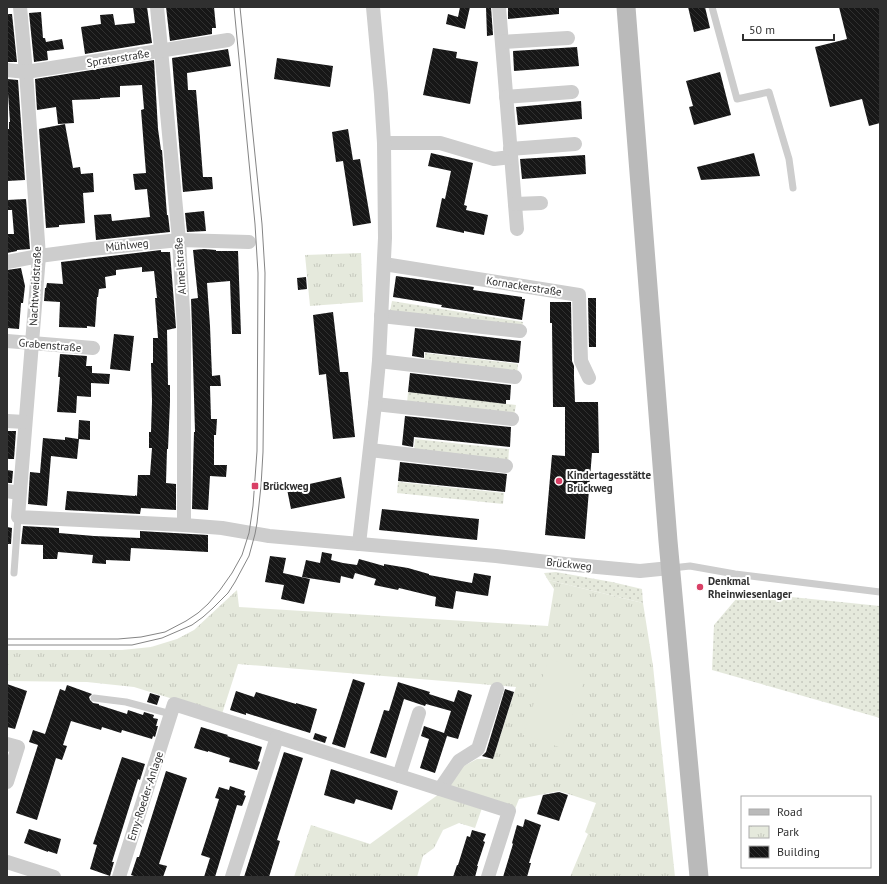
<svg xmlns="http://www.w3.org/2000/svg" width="887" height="884" font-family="'PT Sans',sans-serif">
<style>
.grass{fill:url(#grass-dots)}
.park{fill:url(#park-tufts)}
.pitch{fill:#e5e9dc}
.building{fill:url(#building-back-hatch)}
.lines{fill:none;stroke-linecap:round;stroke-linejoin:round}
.lane{stroke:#cdcdcd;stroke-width:7}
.street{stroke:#cdcdcd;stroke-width:14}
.secondary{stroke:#bababa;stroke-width:19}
.tram{stroke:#858585;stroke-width:1}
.poi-dot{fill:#d94066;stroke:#fff;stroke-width:1.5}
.labels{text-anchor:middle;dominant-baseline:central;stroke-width:4;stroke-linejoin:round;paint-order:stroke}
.street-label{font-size:11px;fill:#303030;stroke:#fff}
.poi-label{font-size:11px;font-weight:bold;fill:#303030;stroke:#fff;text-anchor:start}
</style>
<defs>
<pattern id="grass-dots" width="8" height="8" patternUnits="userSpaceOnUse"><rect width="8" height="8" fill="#e5e9dc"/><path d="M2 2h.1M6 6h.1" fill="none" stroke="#c5c8bd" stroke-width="1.8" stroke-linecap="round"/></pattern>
<pattern id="park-tufts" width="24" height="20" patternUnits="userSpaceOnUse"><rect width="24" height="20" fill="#e5e9dc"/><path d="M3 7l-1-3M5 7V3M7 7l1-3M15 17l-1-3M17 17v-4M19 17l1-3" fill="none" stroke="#c5c8bd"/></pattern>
<pattern id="building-back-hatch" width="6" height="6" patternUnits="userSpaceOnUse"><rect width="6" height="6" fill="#171717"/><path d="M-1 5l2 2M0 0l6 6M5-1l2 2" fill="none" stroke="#303030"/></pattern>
</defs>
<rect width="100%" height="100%" fill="#fff"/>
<!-- grass -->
<g class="grass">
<path d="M392,301L523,322L522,328L390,311Z"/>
<path d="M425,353L518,364L517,375L424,364Z"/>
<path d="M408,392L516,405L514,416L407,403Z"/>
<path d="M415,439L509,449L508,463L414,453Z"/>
<path d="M398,482L504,493L503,504L397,493Z"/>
<path d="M556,572L612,582L642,589L643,603L548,580L544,573Z"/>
<path d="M742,592L880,606V718L712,670L714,625Z"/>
</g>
<!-- park -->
<g class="park">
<path d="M361,253L363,302L310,306L305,255Z"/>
<path d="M548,580L643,603L653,666L675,877H570L588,834L585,832L596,803L559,791L519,799L515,809L448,786L460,768L477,759H493L516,687L238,664L222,714L134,687L87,682L7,681V650H122L151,647L177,639L194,630L237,590L239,607L548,626L554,589Z"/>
<path d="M439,794L482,808L475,828L459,823L443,830L434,848L423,856L417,877H294L311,825L370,844Z"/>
</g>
<!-- pitch -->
<path class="pitch" d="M549,659L587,672L562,748L523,735Z"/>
<!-- building -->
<g class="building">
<path d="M133,7H147L152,43L85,54L81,27L101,24L100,15L113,14L115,25L135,23Z"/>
<path d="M166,7H214L216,28H212V34L170,41Z"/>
<path d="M460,7H470L465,29L446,24L448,14L458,17Z"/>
<path d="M486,7H491L493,35L487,36Z"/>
<path d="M508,7H559V14L508,19Z"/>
<path d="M688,7H705L710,28L694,32Z"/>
<path d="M839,7H880V123L869,126L862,99L830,107L815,47L847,39Z"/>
<path d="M41,12L43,38H45L46,42L62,39L64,49L47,51L48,60L34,62L29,13Z"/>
<path d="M7,14H12L17,62H7Z"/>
<path d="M577,47L579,66L514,71L513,51Z"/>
<path d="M433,48L457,52L456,58L478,62L470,104L423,95Z"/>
<path d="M228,49L231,66L187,73L188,90H196L200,137V138L203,177H212L213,189L183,192L172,58Z"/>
<path d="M277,58L333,66L330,87L274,79Z"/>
<path d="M154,60L158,129L161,150H162L167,215H168L170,232L96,240L94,215L111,214L112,221L150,217L147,189L135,190L133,174L146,173L141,110L144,109L142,85L120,86V97L100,98V99L72,100L74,123L58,124L56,107L37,110L35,79Z"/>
<path d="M720,72L731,115L694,125L689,107L693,106L686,81Z"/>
<path d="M7,79L18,80L25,180L7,181V129H9V122H10Z"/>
<path d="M581,101L582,119L518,125L516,107Z"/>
<path d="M65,124L73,168L80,167L81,174L93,173L94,192L83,193L85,223L59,225V227L46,228L39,129Z"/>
<path d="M348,129L353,160L360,159L371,223L353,226L343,161L336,162L332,132Z"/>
<path d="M431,153L473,163L464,205L467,206L466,210L488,215L484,235L464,231V233L436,227L442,198L445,199L451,171L428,166Z"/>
<path d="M754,153L760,176L701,180L697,167Z"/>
<path d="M585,155L586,174L522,179L520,159Z"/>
<path d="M26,199L30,249L17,250V251L7,253V234H14L12,210H7V200Z"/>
<path d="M204,211L206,231L187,232L185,213Z"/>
<path d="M204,249L216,250V251H238L241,334H232L230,281L207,283L210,326L212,376L220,375L221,386H210L211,419H217L216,435H214V465H227L226,477L210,476L208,510L192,509L194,432H195L192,328L191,299L198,298L193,250Z"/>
<path d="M161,250V252H170L176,328L167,330L168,385H170V402L168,449H167L166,483L176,484V510L141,508L140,514L65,510L67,491L135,496V495L137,496L138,475H150L152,448H149V432H151L152,401L151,363H153V338H158L155,298H157L154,271L142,272V267L116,270V275L105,277L106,288L99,289L98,297H97L95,327L87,326V328L59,327L60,302L44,301L45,288H46L47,283L63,284L61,262Z"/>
<path d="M21,268L25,286L23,303H21L19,329L7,328V270Z"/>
<path d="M396,276L474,287L473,290L522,297V299H525L522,320L441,307L442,305L393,297Z"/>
<path d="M306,277L307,289L298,290L297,278Z"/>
<path d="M588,298H596V347H589Z"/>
<path d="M550,302H571L572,361L574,366V377L575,402H598L599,453H592L585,539L545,535L552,455L565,456V407H553L552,323H550Z"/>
<path d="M333,312L340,372H348L355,437L333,439L326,374L319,375L313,315Z"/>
<path d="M415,328L521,341L519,363L424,352V358L412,356Z"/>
<path d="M114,334L134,336L130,371L110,369Z"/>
<path d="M60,354L87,356L86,366H92V373L110,374L109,384L91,383V397L77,396L76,413L57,412L60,377H58Z"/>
<path d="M410,373L511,385L510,400H506V404L408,392Z"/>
<path d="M405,416L511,427L510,447L414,437L413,447L402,445Z"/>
<path d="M79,420L90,421V440L79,439L77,459L51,456L47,506L28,504L30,472L40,473L43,438L65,440V437L78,439Z"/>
<path d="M7,431H16L14,459H7Z"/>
<path d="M400,462L507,474L505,492L398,481Z"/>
<path d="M7,470L13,471L12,483H7Z"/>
<path d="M341,477L345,498L291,509L287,489Z"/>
<path d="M382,509L479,519L477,540L379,530Z"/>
<path d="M23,526L59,528V533L94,536L140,538V531L208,535V552L131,548L130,561L106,560V564L92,563L93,555L58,552L57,559H43V545L21,544Z"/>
<path d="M7,527L12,528L11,544H7Z"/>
<path d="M322,552L332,554L331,560L343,563L357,565L359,559L384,566V564L408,568L429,574V575L472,583L474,573L491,576L488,596L456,591L453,609L435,606L436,597L399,588L398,590L374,585L376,579L355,573L353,579L341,576L340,583L302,577L306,560L320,563Z"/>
<path d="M270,556L286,558L283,573L310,579L304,604L281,599L284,585L265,582Z"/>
<path d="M353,679L365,683L345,748L332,744Z"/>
<path d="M398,682L430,692L429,694L454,702L458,690L472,695L458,739L447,736L435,773L420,768L429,739L421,736L424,726L444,733L451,711L426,704L425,706L404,699L386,758L370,753L384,710L389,711Z"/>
<path d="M7,684L27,691L15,729L7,727Z"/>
<path d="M67,685L92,694L89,697L90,700L93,703L99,704V705L127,714L128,710L143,715L144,712L154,715L153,718L158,719L156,726H158L155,737L153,736L152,739L122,730L121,733L102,727L101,730L71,721L63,745L67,746L62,760L56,758L37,820L16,813L38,745L29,742L33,730L45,734L60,689L65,691Z"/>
<path d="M505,689L514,692L493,759L482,756L486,752Z"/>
<path d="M236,691L254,697L256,692L296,704V703L317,709L310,733L246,713V715L230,710Z"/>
<path d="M150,693L160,696L157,705L147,702Z"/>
<path d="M201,727L228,735L227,736L262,747L258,761L260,762L257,770L229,762L230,758L208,751V752L194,748Z"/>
<path d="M315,733L327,737L325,743L313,739Z"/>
<path d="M284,752L303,758L277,840L280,841L269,877H244Z"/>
<path d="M122,757L145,764L140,780L138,779L127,814L112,862H114L110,876L90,869L97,845L93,844Z"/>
<path d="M331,769L398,791L392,810L356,799L354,804L324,795Z"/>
<path d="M166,771L187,778L159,864L167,866L163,877H137L131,875L137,857H139Z"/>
<path d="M230,786L245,791L244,795L246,796L242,806L237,805L215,877H204L210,858L201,855L219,799L215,798L219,787L229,790Z"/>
<path d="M559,792L568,795L559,821L537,814L543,795Z"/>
<path d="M525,819L541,825L529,863H531L527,877H503L513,844L512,843L517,825L523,827Z"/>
<path d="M29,829L61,839L57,854L48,851V852L24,843Z"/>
<path d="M472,830L486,834L483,841L485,842L477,866H478L475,877H453L457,865H458L467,836L470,837Z"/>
</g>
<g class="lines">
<!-- lane -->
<g class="lane">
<path d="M712,7L737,99L769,92L789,159L793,188"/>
<path d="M672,568L690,566L735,574L880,592"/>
<path d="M14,573L18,517"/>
<path d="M94,698L126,702L171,714"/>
</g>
<!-- street -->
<g class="street">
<path d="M20,7L26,72L39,256L18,517L184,525L222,528L269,536L496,556L565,564L640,571L670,568"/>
<path d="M157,7L179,240L184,328V525"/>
<path d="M499,7L517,229"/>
<path d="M502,42L568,38"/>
<path d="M7,70L26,72L228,40"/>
<path d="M506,97L572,92"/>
<path d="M384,143H440L494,159L511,157"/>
<path d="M510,149L575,144"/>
<path d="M515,204L541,203"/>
<path d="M7,262L39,256L92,249L179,240L249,242"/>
<path d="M384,264L579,295L581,361L589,378"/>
<path d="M381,316L520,331"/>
<path d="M7,341L93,348"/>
<path d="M379,361L515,377"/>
<path d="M375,404L512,419"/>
<path d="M7,421L25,422"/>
<path d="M370,450L506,466"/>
<path d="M7,491L19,493"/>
<path d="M359,544L375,404L379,361L385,238L384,143L381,94L373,7"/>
<path d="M7,744L18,747L7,782"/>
<path d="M399,776L419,713"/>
<path d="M440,789L459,761L478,749L497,689"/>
<path d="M7,862L54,877"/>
<path d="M119,877L174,704L509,811L488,877"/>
<path d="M232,877L277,737"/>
</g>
<!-- secondary -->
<path class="secondary" d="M626,7L668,541L699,877"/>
<!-- tram -->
<g class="tram">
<path d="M7,639H118L141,637L165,632L186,621L198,613L208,604L220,590L232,573L242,555L249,533L253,506L257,451L258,273L255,224L234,7"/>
<path d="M7,645H132L162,638L192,625L203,617L213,608L228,593L235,582L249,556L255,534L257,523L261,486L263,452L265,273L262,224L240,7"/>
</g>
</g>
<!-- markers -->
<g class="poi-dot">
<circle cx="559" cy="481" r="4"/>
<rect x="251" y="482" width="8" height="8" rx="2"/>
<circle cx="700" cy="587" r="4"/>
</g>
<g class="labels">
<!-- street labels -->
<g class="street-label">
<text transform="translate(118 58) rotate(-9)">Spraterstraße</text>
<text transform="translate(127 245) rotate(-6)">Mühlweg</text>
<text transform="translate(180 266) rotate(-94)">Almelstraße</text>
<text transform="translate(35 286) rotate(-87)">Nachtweidstraße</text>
<text transform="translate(524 286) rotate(9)">Kornackerstraße</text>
<text transform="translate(50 345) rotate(5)">Grabenstraße</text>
<text transform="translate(569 564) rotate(6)">Brückweg</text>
<text transform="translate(145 796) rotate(-72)">Emy-Roeder-Anlage</text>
</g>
<!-- poi labels -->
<g class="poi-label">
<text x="567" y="475">Kindertagesstätte<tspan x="567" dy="13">Brückweg</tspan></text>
<text x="263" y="486">Brückweg</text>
<text x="708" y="581">Denkmal<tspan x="708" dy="13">Rheinwiesenlager</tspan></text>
</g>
</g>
<!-- border -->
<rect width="887" height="884" fill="none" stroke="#303030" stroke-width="16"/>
<!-- legend -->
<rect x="741" y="796" width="130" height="72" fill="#ffffff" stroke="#acacac"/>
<rect x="749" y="809" width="20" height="6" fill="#bababa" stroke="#acacac"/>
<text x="777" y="816" font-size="12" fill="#303030">Road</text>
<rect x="749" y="826" width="20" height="12" fill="url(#park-tufts)" stroke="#acacac"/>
<text x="777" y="836" font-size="12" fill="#303030">Park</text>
<rect x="749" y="846" width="20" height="12" fill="url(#building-back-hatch)" stroke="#acacac"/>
<text x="777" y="856" font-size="12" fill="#303030">Building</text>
<!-- scale -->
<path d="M743 34v6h91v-6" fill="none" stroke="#303030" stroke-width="2"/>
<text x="749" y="34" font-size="12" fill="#303030" stroke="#ffffff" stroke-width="3" paint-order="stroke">50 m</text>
</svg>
